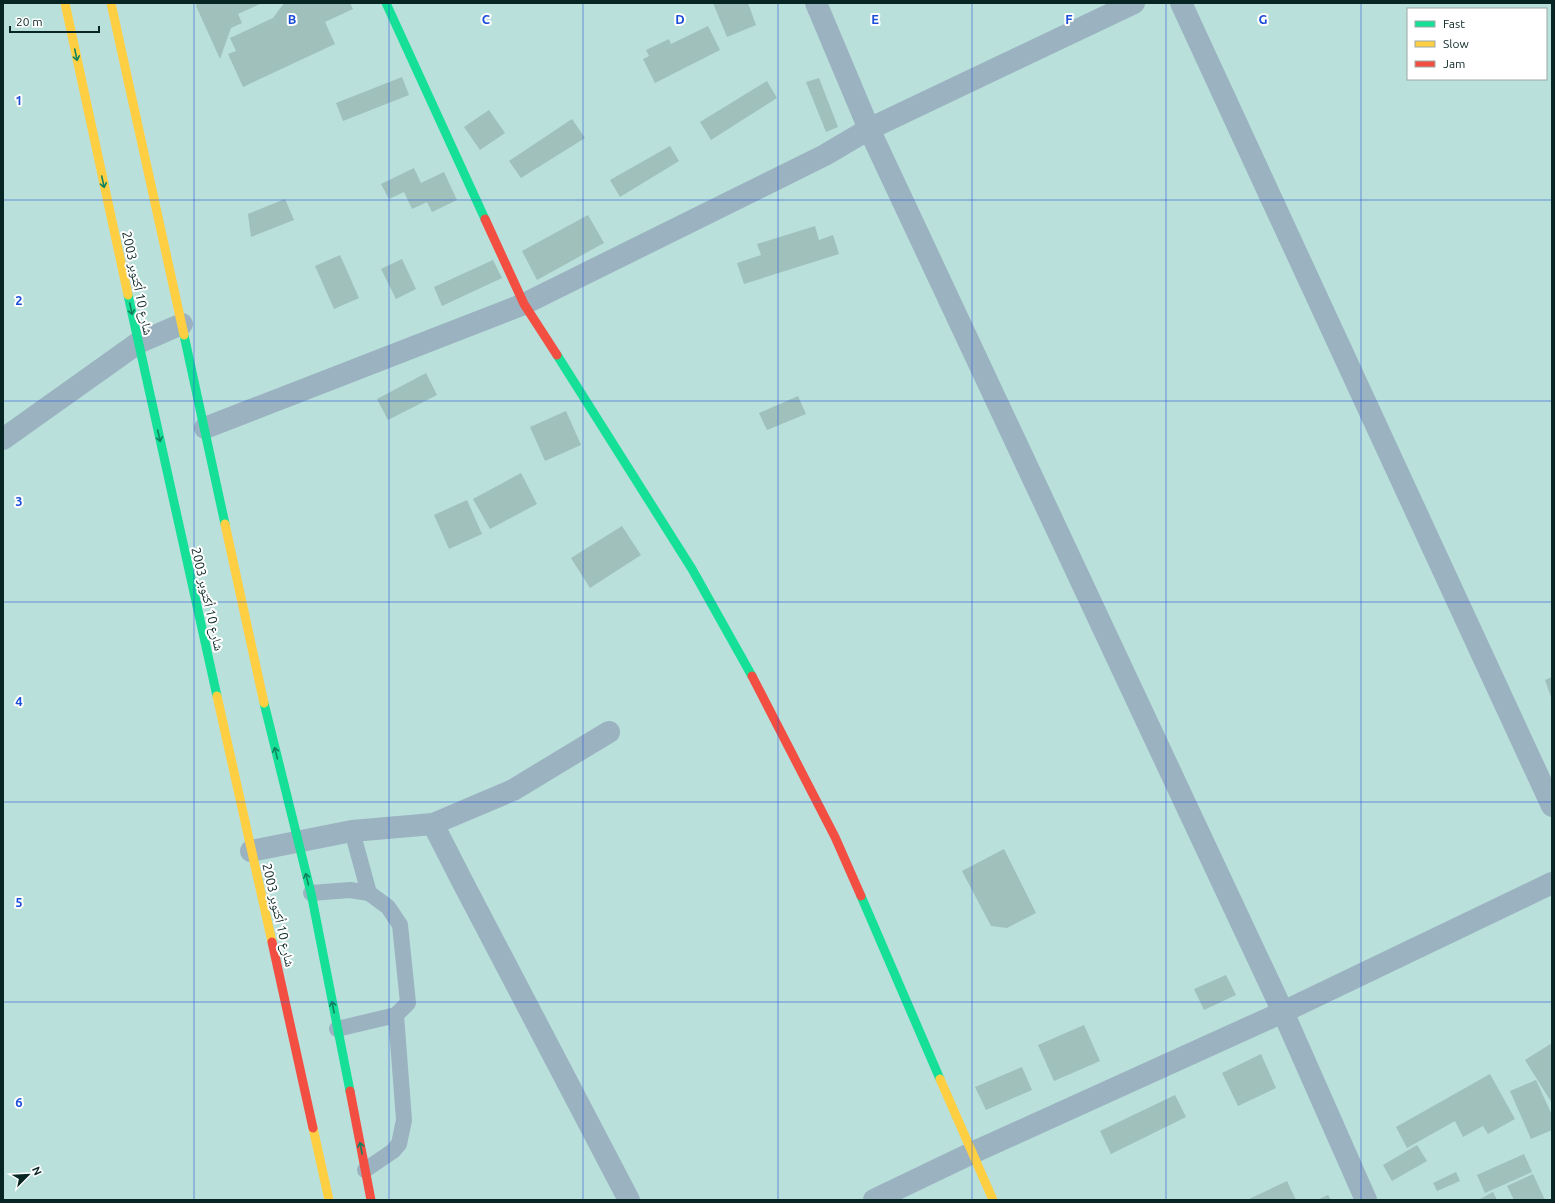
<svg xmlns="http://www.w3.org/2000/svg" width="1555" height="1203" font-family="Ubuntu,'Noto Naskh Arabic',sans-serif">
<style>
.building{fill:#a0c0bc}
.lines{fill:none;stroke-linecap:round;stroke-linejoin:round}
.lane{stroke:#9bb2c0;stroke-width:16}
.street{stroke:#9bb2c0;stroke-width:22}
.fast{stroke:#16e098;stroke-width:9}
.slow{stroke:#ffcf43;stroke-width:9}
.jam{stroke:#f24e42;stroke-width:9}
.oneway{stroke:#0e835e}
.grid{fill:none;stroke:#1d4ed8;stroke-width:1;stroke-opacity:0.55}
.labels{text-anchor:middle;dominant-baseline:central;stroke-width:4;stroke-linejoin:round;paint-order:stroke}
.street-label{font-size:13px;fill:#072623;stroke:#fff}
.grid-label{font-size:13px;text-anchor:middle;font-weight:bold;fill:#1d4ed8;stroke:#fff;stroke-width:4;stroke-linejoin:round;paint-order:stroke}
</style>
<rect width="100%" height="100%" fill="#b9e0db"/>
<!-- building -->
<g class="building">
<path d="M197,3H262L238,14L242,23L231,28L220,59L196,6Z"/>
<path d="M284,3H350L353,9L325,22L335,44L243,87L228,54L236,51L230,38L273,18Z"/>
<path d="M713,3H748L756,25L727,37Z"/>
<path d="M708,26L720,50L655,83L643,59L649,56L646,50L669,39L671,44Z"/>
<path d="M402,77L409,95L343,121L336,103Z"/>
<path d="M819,78L838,127L826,132L806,82Z"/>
<path d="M767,81L777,98L711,140L700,122Z"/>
<path d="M489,110L505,133L480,150L464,127Z"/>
<path d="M572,119L585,138L521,178L509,161Z"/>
<path d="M670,146L679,161L620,197L610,180Z"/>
<path d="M414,168L421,183L444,172L457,200L432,212L427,202L412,209L404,192L389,199L381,184Z"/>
<path d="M285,199L294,220L251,237L248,214Z"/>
<path d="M588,215L604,243L537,280L522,251Z"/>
<path d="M815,226L819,240L833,235L839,254L744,284L737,263L761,255L757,244Z"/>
<path d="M340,255L359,298L334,309L315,266Z"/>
<path d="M402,259L416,289L396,299L381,269Z"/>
<path d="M493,260L502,278L442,306L434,287Z"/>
<path d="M426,373L437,395L388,420L377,399Z"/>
<path d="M798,396L806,414L767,430L759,413Z"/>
<path d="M566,411L581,445L545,461L530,427Z"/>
<path d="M521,473L537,504L490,529L473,499Z"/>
<path d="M467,500L482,534L449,549L434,515Z"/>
<path d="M622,526L641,555L590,588L571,558Z"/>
<path d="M1552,677V700L1545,680Z"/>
<path d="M1004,849L1036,913L1007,928L991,926L962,871Z"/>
<path d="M1226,975L1236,995L1204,1010L1194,989Z"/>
<path d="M1084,1025L1100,1061L1054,1081L1038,1045Z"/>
<path d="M1552,1043V1103L1525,1060Z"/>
<path d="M1261,1054L1276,1088L1238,1106L1222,1073Z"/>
<path d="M1022,1067L1032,1090L986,1110L975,1087Z"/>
<path d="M1490,1074L1515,1119L1488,1134L1483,1126L1463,1137L1455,1121L1407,1148L1396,1127Z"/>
<path d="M1536,1080L1552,1115V1130L1531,1139L1510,1091Z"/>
<path d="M1175,1095L1186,1117L1111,1154L1100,1131Z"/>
<path d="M1417,1145L1427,1161L1392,1181L1383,1165Z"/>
<path d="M1524,1154L1532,1172L1485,1193L1477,1175Z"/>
<path d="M1456,1172L1460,1181L1437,1191L1433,1183Z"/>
<path d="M1533,1174L1545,1200H1514L1507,1186Z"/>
<path d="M1287,1181L1296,1200H1247Z"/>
<path d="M1493,1192L1497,1200H1478Z"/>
<path d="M1328,1195L1331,1200H1317Z"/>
</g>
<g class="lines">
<!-- lane -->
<g class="lane">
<path d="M352,831L369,893"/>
<path d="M311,893L350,890L369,893L388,907L400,925L408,1003L396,1015L337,1029"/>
<path d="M365,1170L393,1151L399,1144L404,1120L396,1015"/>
</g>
<!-- street -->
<g class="street">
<path d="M816,3L869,129L1283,1012L1366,1200"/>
<path d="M1181,3L1552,806"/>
<path d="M205,428L524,304L825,155L869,129L1134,3"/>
<path d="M3,439L138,343L182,324"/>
<path d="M433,824L513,790L609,732"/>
<path d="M251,851L352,831L433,824L461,879L629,1200"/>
<path d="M874,1200L972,1153L1283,1012L1552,883"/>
</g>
<!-- fast -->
<g class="fast">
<path d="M386,3L485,219"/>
<path d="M128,295L217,696"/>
<path d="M184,335L225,524"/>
<path d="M557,355L692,569L752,676"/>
<path d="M264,703L311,893L350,1091"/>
<path d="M861,896L940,1079"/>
</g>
<!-- slow -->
<g class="slow">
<path d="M65,3L128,295"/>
<path d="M111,3L184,335"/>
<path d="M225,524L264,703"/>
<path d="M217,696L272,942"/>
<path d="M940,1079L993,1200"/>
<path d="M313,1128L329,1200"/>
</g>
<!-- jam -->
<g class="jam">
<path d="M485,219L524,304L557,355"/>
<path d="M752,676L835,837L861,896"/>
<path d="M272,942L313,1128"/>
<path d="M350,1091L371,1200"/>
</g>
</g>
<!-- one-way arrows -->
<defs><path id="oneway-shaft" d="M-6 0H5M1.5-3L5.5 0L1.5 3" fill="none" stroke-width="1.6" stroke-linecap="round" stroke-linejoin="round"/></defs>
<g class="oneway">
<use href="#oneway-shaft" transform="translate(76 55) rotate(78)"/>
<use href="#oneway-shaft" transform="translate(103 182) rotate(78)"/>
<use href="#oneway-shaft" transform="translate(131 309) rotate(78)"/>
<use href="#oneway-shaft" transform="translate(159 436) rotate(77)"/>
<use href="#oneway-shaft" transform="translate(276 753) rotate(-104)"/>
<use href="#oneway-shaft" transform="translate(307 879) rotate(-104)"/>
<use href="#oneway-shaft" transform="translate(333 1007) rotate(-101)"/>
<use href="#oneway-shaft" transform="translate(361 1148) rotate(-101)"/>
</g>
<!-- grid -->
<path class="grid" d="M194,3V1200M389,3V1200M583,3V1200M778,3V1200M972,3V1200M1166,3V1200M1361,3V1200M3,200H1552M3,401H1552M3,602H1552M3,802H1552M3,1002H1552"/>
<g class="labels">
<!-- street labels -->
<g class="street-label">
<text transform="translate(138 283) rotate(78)">شارع 10 أكتوبر 2003</text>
<text transform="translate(208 599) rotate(77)">شارع 10 أكتوبر 2003</text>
<text transform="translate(279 915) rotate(77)">شارع 10 أكتوبر 2003</text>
</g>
</g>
<g class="grid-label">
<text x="292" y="24">B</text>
<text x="486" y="24">C</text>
<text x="680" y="24">D</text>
<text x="875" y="24">E</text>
<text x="1069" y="24">F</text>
<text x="1263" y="24">G</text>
<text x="19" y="105">1</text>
<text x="19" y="305">2</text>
<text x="19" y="506">3</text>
<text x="19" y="706">4</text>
<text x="19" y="907">5</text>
<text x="19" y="1107">6</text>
</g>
<!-- border -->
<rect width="1555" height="1203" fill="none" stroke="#072623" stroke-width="8"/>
<!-- legend -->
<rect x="1407" y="8" width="140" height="72" fill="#ffffff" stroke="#9ca8a7"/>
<rect x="1415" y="21" width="20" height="6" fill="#16e098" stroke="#9ca8a7"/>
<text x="1443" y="28" font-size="12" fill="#072623">Fast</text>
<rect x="1415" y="41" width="20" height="6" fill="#ffcf43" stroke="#9ca8a7"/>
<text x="1443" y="48" font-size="12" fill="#072623">Slow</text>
<rect x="1415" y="61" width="20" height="6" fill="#f24e42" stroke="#9ca8a7"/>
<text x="1443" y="68" font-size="12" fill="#072623">Jam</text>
<!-- north arrow -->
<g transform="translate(28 1175) rotate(66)" stroke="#ffffff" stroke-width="3" paint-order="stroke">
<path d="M0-3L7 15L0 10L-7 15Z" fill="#072623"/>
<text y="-6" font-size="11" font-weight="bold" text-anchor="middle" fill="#072623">N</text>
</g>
<!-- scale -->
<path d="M10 26v6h89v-6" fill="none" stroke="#072623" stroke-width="2"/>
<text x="16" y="26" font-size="12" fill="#072623" stroke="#ffffff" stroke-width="3" paint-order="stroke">20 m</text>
</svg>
